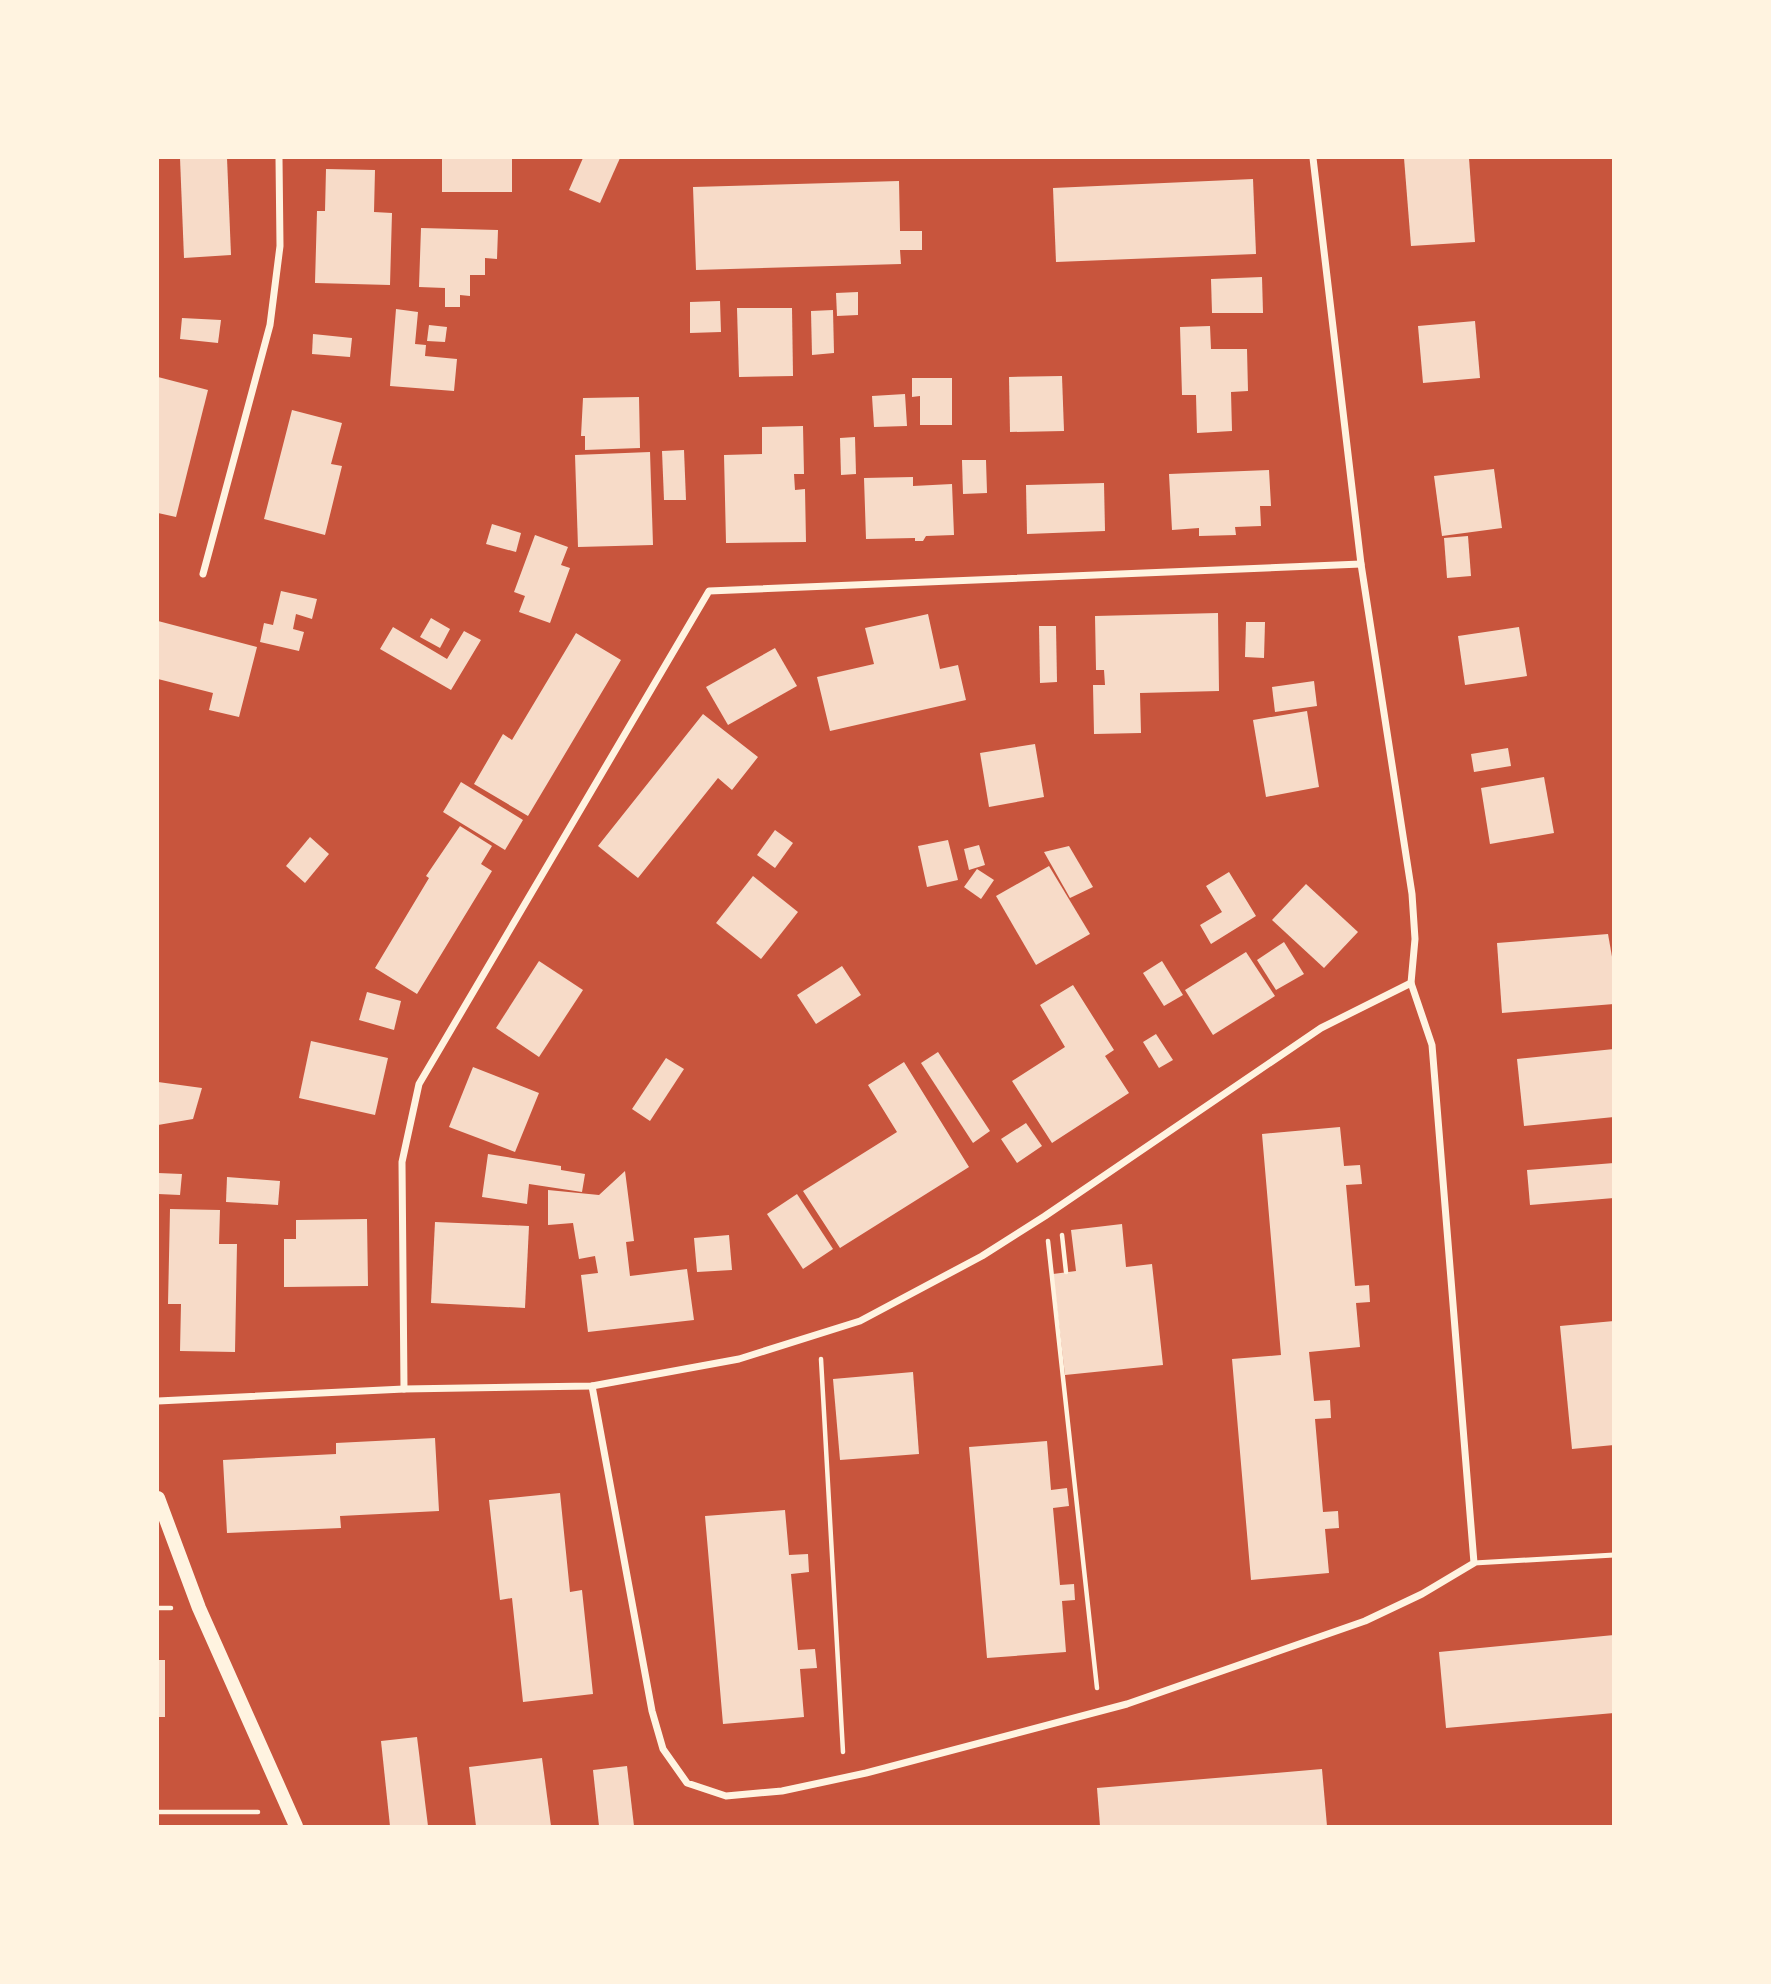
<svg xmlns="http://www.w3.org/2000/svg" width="1771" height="1984" font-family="Karla,sans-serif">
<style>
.building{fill:#f7dbc8}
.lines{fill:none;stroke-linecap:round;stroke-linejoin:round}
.path{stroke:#fff3e0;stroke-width:4.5}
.service{stroke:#fff3e0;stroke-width:5}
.minor{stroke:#fff3e0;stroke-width:7}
.secondary{stroke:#fff3e0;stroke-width:14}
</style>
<rect width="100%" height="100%" fill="#c8553d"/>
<!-- building -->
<g class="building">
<path d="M180,158H227L231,255L184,258Z"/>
<rect x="442" y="158" width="70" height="34"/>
<path d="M583,158H620L600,203L569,190Z"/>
<path d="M1404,158H1469L1475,242L1411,246Z"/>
<path d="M326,169L375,170L374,212L392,213L390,285L315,283L317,211H325Z"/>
<path d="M1253,179L1256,254L1056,262L1053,188Z"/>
<path d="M899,181L900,231H922V250H900L901,264L696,270L693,187Z"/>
<path d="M421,228L498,230L497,259L485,258V275H470V296L460,295V307H445V288L419,287Z"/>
<path d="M1262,277L1263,313H1212L1211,279Z"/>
<path d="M858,292V315L837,316L836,293Z"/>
<path d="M720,301L721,332L690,333V302Z"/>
<path d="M737,308H792L793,376L739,377Z"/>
<path d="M396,309L418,312L415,344L426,345L425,356L457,359L454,391L390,386Z"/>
<path d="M833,310L834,353L812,355L811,311Z"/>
<path d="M182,318L221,320L218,343L180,339Z"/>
<path d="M1475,321L1480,378L1423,383L1418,326Z"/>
<path d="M429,325L447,327L445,342L427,341Z"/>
<path d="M1210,326L1211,349H1247L1248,391L1231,392L1232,431L1197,433L1196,395H1182L1180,327Z"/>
<path d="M313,334L352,338L350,357L312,354Z"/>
<path d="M1062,376L1064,431L1010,432L1009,377Z"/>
<path d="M158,377L208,390L176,517L158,513Z"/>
<path d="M912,378H952V425H920V396L912,397Z"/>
<path d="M905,394L907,426L874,427L872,396Z"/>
<path d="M639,397L640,448L585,450V436H581L583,398Z"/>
<path d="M292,410L342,423L331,464L342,466L325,535L264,519Z"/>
<path d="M803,426L804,474H794L795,490L805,489L806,542L726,543L724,455L762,454V427Z"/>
<path d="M855,437L856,474L841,475L840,438Z"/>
<path d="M684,450L686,500H664L662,451Z"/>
<path d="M650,452L653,545L578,547L575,455Z"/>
<path d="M962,460H986L987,493L963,494Z"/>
<path d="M1494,469L1502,528L1442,536L1434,476Z"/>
<path d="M1269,470L1271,506H1260L1261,526L1235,527L1236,535L1199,536V528L1172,530L1169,474Z"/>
<path d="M913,477V486L952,484L954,535L926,536L923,541H915V538L866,539L864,478Z"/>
<path d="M1104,483L1105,531L1027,534L1026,485Z"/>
<path d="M492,524L521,533L516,552L486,544Z"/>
<path d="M535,535L568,547L561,565L570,568L550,623L519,612L525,596L514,592Z"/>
<path d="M1468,536L1471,576L1447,578L1444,538Z"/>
<path d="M281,591L317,599L312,619L296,614L293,629L304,632L299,651L260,642L264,623L273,625Z"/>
<path d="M1218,613L1219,691L1140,693L1141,733L1094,734L1093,685H1105L1104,670H1096L1095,616Z"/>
<path d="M928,614L940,669L958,665L966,700L830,731L817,677L874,664L865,628Z"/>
<path d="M431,618L450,629L440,648L420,637Z"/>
<path d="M158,621L257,647L239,717L209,710L213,693L158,679Z"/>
<path d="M1246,622H1265L1264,658L1245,657Z"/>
<path d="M1039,626H1056L1057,682L1040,683Z"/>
<path d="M393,627L447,659L464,631L481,640L451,690L380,649Z"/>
<path d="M1519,627L1527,676L1465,685L1458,636Z"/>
<path d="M576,633L621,660L528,816L474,784L503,734L512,740Z"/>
<path d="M775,648L797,686L728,725L706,687Z"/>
<path d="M1314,681L1317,706L1275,712L1272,687Z"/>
<path d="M1307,711L1319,787L1266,797L1253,720Z"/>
<path d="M703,714L758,757L732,790L718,778L638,878L598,846Z"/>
<path d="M1035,744L1044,797L989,807L980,753Z"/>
<path d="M1508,748L1511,766L1474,772L1471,754Z"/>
<path d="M1544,777L1554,833L1490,844L1481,788Z"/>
<path d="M461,782L523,820L505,850L443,812Z"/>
<path d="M460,826L492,846L481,864L492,871L417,994L375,968L429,878L426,876Z"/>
<path d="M775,830L793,843L775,868L757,855Z"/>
<path d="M310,837L329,854L305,883L286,866Z"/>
<path d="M948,840L958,880L927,887L918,846Z"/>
<path d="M979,845L985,865L969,870L964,849Z"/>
<path d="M1069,846L1093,887L1070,898L1044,852Z"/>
<path d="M1049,866L1090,934L1036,965L996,896Z"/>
<path d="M977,869L994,880L981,899L964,887Z"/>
<path d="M1229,872L1256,916L1211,944L1200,925L1222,912L1206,886Z"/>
<path d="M753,876L798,912L761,959L716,923Z"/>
<path d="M1306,884L1358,932L1324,968L1272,920Z"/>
<path d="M1608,934L1614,968V1004L1502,1013L1497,943Z"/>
<path d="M1284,942L1304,974L1276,990L1257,960Z"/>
<path d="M1246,952L1275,996L1213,1035L1185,990Z"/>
<path d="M539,961L583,990L539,1057L496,1028Z"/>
<path d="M1162,961L1183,995L1164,1006L1143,973Z"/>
<path d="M842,966L861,995L816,1024L797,995Z"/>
<path d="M1073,985L1114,1050L1105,1056L1129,1093L1052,1143L1012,1081L1065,1047L1040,1005Z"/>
<path d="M367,992L401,1001L394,1030L359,1020Z"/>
<path d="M1156,1034L1173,1060L1159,1068L1143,1042Z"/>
<path d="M311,1041L388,1058L375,1115L299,1098Z"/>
<path d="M1614,1049V1117L1524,1126L1517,1059Z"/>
<path d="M938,1052L990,1131L973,1143L921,1063Z"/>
<path d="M666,1058L684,1069L650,1121L632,1109Z"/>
<path d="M904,1062L969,1167L840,1248L803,1191L897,1132L868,1085Z"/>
<path d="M473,1067L539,1093L515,1152L449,1127Z"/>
<path d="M158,1082L202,1088L193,1119L158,1125Z"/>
<path d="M1026,1123L1042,1146L1017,1163L1001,1139Z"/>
<path d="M1340,1127L1344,1166L1360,1165L1362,1184L1346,1185L1355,1286L1369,1285L1370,1302L1356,1303L1360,1347L1309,1352L1314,1401L1330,1400L1331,1418L1315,1419L1323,1512L1338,1511L1339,1528L1325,1529L1329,1573L1251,1580L1232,1359L1281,1355L1262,1134Z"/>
<path d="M488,1154L561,1166V1170L585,1174L582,1192L529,1184L527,1204L482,1197Z"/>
<path d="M1614,1163V1198L1530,1205L1527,1170Z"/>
<path d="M625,1171L634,1241L626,1242L630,1276L687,1269L694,1320L588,1332L581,1275L598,1273L595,1256L579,1259L573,1223L548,1225V1190L599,1195Z"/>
<path d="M158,1173L182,1174L180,1195L158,1194Z"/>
<path d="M227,1177L280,1181L278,1205L226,1202Z"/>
<path d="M797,1194L833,1249L803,1269L767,1214Z"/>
<path d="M170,1209L220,1210L219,1244H237L235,1352L180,1351L181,1304H168Z"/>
<path d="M367,1219L368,1286L284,1287V1239H296V1220Z"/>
<path d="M435,1222L529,1226L525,1308L431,1303Z"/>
<path d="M1122,1224L1126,1267L1152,1264L1163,1365L1065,1375L1053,1274L1076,1271L1071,1230Z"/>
<path d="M729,1235L732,1270L697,1272L694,1238Z"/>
<path d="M1614,1321V1445L1572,1449L1560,1326Z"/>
<path d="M913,1372L919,1454L840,1460L833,1379Z"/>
<path d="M435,1438L439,1511L340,1516L341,1528L227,1533L223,1460L336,1454V1443Z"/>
<path d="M1047,1441L1051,1490L1067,1488L1069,1506L1053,1508L1060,1585L1074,1584L1075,1600L1062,1601L1066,1652L987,1658L969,1447Z"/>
<path d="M560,1493L570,1592L582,1590L593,1694L523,1702L512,1598L500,1600L489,1500Z"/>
<path d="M785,1510L789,1555L808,1554L809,1572L791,1574L798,1650L815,1649L817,1668L800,1669L804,1717L723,1724L705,1516Z"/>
<path d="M1614,1635V1713L1446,1728L1439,1652Z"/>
<rect x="158" y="1660" width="7" height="57"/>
<path d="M417,1737L428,1826H390L381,1741Z"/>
<path d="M542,1758L551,1826H476L469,1767Z"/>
<path d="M627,1766L634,1826H599L593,1770Z"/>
<path d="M1322,1769L1327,1826H1100L1097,1788Z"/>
</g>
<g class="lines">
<!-- path -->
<g class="path">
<path d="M1062,1235L1066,1272"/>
<path d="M1048,1241L1097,1688"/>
<path d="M821,1359L843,1752"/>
<path d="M158,1608H171"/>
<path d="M158,1812H258"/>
</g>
<!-- service -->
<path class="service" d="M1474,1563L1614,1555"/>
<!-- minor -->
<g class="minor">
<path d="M203,574L270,325L280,246L279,158"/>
<path d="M592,1386L652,1711L663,1749L687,1783L726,1796L782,1791L866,1773L1127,1704L1365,1621L1422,1594L1474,1563L1432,1045L1411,983L1415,939L1412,894L1361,564L1313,158"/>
<path d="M404,1389L402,1162L419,1084L709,591L1361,564"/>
<path d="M158,1401L404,1389L592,1386L739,1359L860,1321L982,1256L1045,1216L1321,1028L1411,983"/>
</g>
<!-- secondary -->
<path class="secondary" d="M158,1498L199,1608L296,1826"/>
</g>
<!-- border -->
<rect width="1771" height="1984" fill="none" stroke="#fff3e0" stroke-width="318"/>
</svg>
